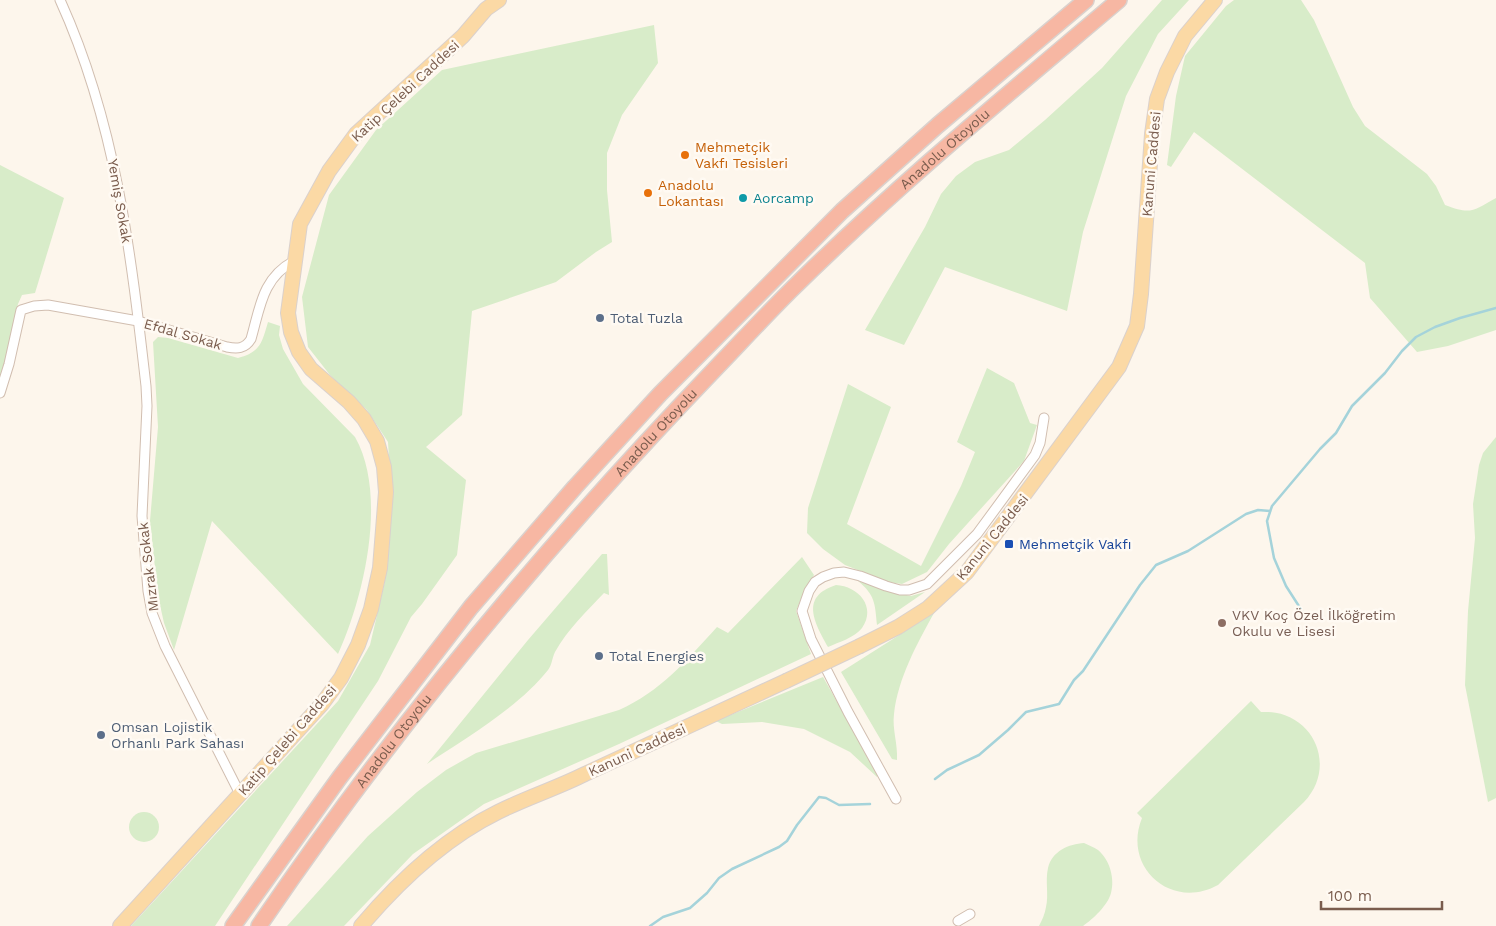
<svg xmlns="http://www.w3.org/2000/svg" width="1496" height="926" font-family="'Work Sans',sans-serif">
<style>
.green{fill:#d8ecc9}
.lines{fill:none;stroke-linecap:round;stroke-linejoin:round}
.stream{stroke:#a5d3da;stroke-width:2.5}
.street-casing{stroke:#d1beb0;stroke-width:11}
.primary-casing{stroke:#dad1cd;stroke-width:16}
.highway-casing{stroke:#dad1cd;stroke-width:18}
.street{stroke:#fff;stroke-width:9}
.primary{stroke:#fbd9a5;stroke-width:14}
.highway{stroke:#f7b7a3;stroke-width:15}
.primary-bridge-casing{stroke:#dad1cd;stroke-width:16;stroke-linecap:butt}
.primary-bridge{stroke:#fbd9a5;stroke-width:14}
.food-dot{fill:#e8710a;stroke:#fffaf3;stroke-width:2}
.culture-dot{fill:#0f9aa8;stroke:#fffaf3;stroke-width:2}
.service-dot{fill:#5c6f8a;stroke:#fffaf3;stroke-width:2}
.transit-dot{fill:#1a4fb4;stroke:#fffaf3;stroke-width:2}
.education-dot{fill:#8d6e63;stroke:#fffaf3;stroke-width:2}
.labels{text-anchor:middle;dominant-baseline:central;stroke-width:5;stroke-linejoin:round;paint-order:stroke}
.street-label{font-size:14px;fill:#7a5c4d;stroke:#fffaf3}
.food-label{font-size:14px;fill:#c56008;stroke:#fffaf3;text-anchor:start}
.culture-label{font-size:14px;fill:#0d838f;stroke:#fffaf3;text-anchor:start}
.service-label{font-size:14px;fill:#4e5e75;stroke:#fffaf3;text-anchor:start}
.transit-label{font-size:14px;fill:#164399;stroke:#fffaf3;text-anchor:start}
.education-label{font-size:14px;fill:#785e54;stroke:#fffaf3;text-anchor:start}
</style>
<rect width="100%" height="100%" fill="#fdf6ec"/>
<!-- green -->
<g class="green">
<path d="M1162,0H1189L1158,34L1126,96L1083,232L1067,311L945,267L904,345L865,330L925,227L941,194L956,176L975,162L1009,150L1045,120L1102,68Z"/>
<path d="M1234,0H1301L1314,20L1353,107L1365,126L1427,174L1436,186L1445,205C1471,215 1473,211 1496,198V330L1448,346L1417,352L1370,298L1365,263L1194,132L1171,167L1167,165L1176,96L1185,56L1226,6Z"/>
<path d="M654,25L658,63L622,115L607,153V190L612,242L596,252L556,282L472,311L462,415L426,447L466,480L457,555L422,604L411,617L378,681L215,926H131L338,701L370,645L385,581L392,509L388,442L367,410L330,375L308,347L302,297L329,195L376,130L442,70Z"/>
<path d="M0,165L64,198L35,293L22,295L18,304L0,384Z"/>
<path d="M268,322L280,326L279,335L283,349L303,384L355,437C388,495 364,597 338,654L212,521L174,650L164,623L158,596L150,521L158,427L153,342L158,337L168,338L238,358C261,352 262,342 268,322Z"/>
<path d="M987,368L1014,383L1030,423L1037,425L1024,461L949,544L927,572L902,584L888,582L845,565L823,549L807,533L808,508L848,384L891,407L847,524L921,566L961,486L975,452L957,442Z"/>
<path d="M1496,437V798L1488,802L1465,685L1468,611L1475,538L1473,504L1479,465L1483,453Z"/>
<path d="M602,554H607L609,595L604,593C587,611 567,630 555,652C552,658 552,665 548,670C519,707 466,738 427,764L528,640Z"/>
<path d="M802,557L814,575L805,589L796,611L811,654L619,744L484,804L413,854L344,926H287L368,836L417,792L446,770L476,753L619,710C660,692 687,660 717,627L728,633Z"/>
<path d="M858,581L888,591L911,596L925,592L877,625C875,603 875,595 858,581Z"/>
<path d="M836,585C858,586 877,607 862,628C854,638 839,642 828,647C815,623 799,597 836,585Z"/>
<path d="M934,613C917,644 898,678 894,714C892,729 898,744 897,760L892,759L841,672Z"/>
<path d="M823,677L878,774L877,777L850,752L804,729L762,722L722,724L716,721Z"/>
<path d="M1251,701L1261,712C1312,709 1339,765 1304,802L1218,885C1171,911 1122,867 1142,818L1137,813Z"/>
<circle cx="144" cy="827" r="15"/>
<path d="M1084,843C1088,845 1094,847 1098,850C1110,860 1115,879 1111,893C1108,905 1093,919 1083,926H1039C1042,920 1045,914 1046,907C1049,895 1045,881 1048,868C1052,851 1069,844 1084,843Z"/>
</g>
<g class="lines">
<!-- stream -->
<g class="stream">
<path d="M1304,614L1286,586L1274,558L1267,521L1272,506L1320,449L1336,433L1352,406L1385,373L1402,351L1416,337L1435,327L1460,318L1496,308"/>
<path d="M935,779L947,770L979,755L1008,730L1026,712L1059,704L1074,680L1083,671L1140,585L1156,565L1188,551L1246,514L1258,510L1270,511"/>
<path d="M650,926L663,917L690,908L707,893L719,878L732,869L779,847L787,841L797,825L819,797L826,798L839,805L870,804"/>
</g>
<!-- street casing -->
<g class="street-casing">
<g id="street">
<path d="M60,0C116,123 131,254 146,386L147,406L142,516L148,591L152,613L165,646L240,794"/>
<path d="M0,393L9,364L21,310L34,306L48,305L138,321L227,347C237,349 245,349 251,339C260,308 262,278 294,261"/>
<path d="M896,799L848,712L811,639L802,611L809,591L815,582L823,577L834,573L844,572L860,576L886,586L900,590H909L927,584L977,534L1035,455L1040,443L1044,418"/>
<path d="M958,921L970,914"/>
</g>
</g>
<!-- primary casing -->
<g class="primary-casing">
<g id="primary">
<path d="M860,646L898,627L928,608L967,572L1119,367L1137,326L1141,294L1152,134L1157,99L1167,72L1185,36L1215,0"/>
<path d="M120,926L322,704L341,678L358,645L371,609L380,568L386,492L384,467L377,441L364,419L349,402L311,369L299,352L291,332L288,313L300,224L329,171L356,134L463,36L486,9L499,0"/>
<path d="M361,926C399,881 445,838 498,812C526,798 557,788 585,774C652,743 719,712 786,681"/>
</g>
</g>
<!-- highway casing -->
<g class="highway-casing">
<g id="highway">
<path d="M233,926L340,777L471,607L575,487L660,394L842,211L938,125L1086,0"/>
<path id="s1" d="M259,926C394,727 548,543 715,369C740,343 764,317 790,291C894,188 1007,95 1119,0"/>
</g>
</g>
<!-- street -->
<use href="#street" class="street"/>
<!-- primary -->
<use href="#primary" class="primary"/>
<!-- highway -->
<use href="#highway" class="highway"/>
<!-- primary-bridge casing -->
<g class="primary-bridge-casing">
<path id="primary-bridge" d="M786,681L860,646"/>
</g>
<!-- primary-bridge -->
<use href="#primary-bridge" class="primary-bridge"/>
</g>
<!-- markers -->
<g class="food-dot">
<circle cx="685" cy="155" r="5"/>
<circle cx="648" cy="193" r="5"/>
</g>
<circle class="culture-dot" cx="743" cy="198" r="5"/>
<g class="service-dot">
<circle cx="600" cy="318" r="5"/>
<circle cx="599" cy="656" r="5"/>
<circle cx="101" cy="735" r="5"/>
</g>
<rect class="transit-dot" x="1004" y="539" width="10" height="10" rx="2.5"/>
<circle class="education-dot" cx="1222" cy="623" r="5"/>
<g class="labels">
<!-- street labels -->
<g class="street-label">
<text transform="translate(405 91) rotate(-43)">Katip Çelebi Caddesi</text>
<text stroke="none"><textPath href="#s1" startOffset="1039">Anadolu Otoyolu</textPath></text>
<text transform="translate(1151 164) rotate(-85)">Kanuni Caddesi</text>
<text transform="translate(120 201) rotate(80)">Yemiş Sokak</text>
<text transform="translate(183 334) rotate(16)">Efdal Sokak</text>
<text stroke="none"><textPath href="#s1" startOffset="634">Anadolu Otoyolu</textPath></text>
<text transform="translate(992 537) rotate(-51)">Kanuni Caddesi</text>
<text transform="translate(148 567) rotate(-97)">Mızrak Sokak</text>
<text transform="translate(287 740) rotate(-49)">Katip Çelebi Caddesi</text>
<text stroke="none"><textPath href="#s1" startOffset="229">Anadolu Otoyolu</textPath></text>
<text transform="translate(637 750) rotate(-25)">Kanuni Caddesi</text>
</g>
<!-- food labels -->
<g class="food-label">
<text x="695" y="147">Mehmetçik<tspan x="695" dy="16">Vakfı Tesisleri</tspan></text>
<text x="658" y="185">Anadolu<tspan x="658" dy="16">Lokantası</tspan></text>
</g>
<!-- culture labels -->
<g class="culture-label">
<text x="753" y="198">Aorcamp</text>
</g>
<!-- service labels -->
<g class="service-label">
<text x="610" y="318">Total Tuzla</text>
<text x="609" y="656">Total Energies</text>
<text x="111" y="727">Omsan Lojistik<tspan x="111" dy="16">Orhanlı Park Sahası</tspan></text>
</g>
<!-- transit labels -->
<g class="transit-label">
<text x="1019" y="544">Mehmetçik Vakfı</text>
</g>
<!-- education labels -->
<g class="education-label">
<text x="1232" y="615">VKV Koç Özel İlköğretim<tspan x="1232" dy="16">Okulu ve Lisesi</tspan></text>
</g>
</g>
<!-- scale -->
<path d="M1321 901v8h121v-8" fill="none" stroke="#7a5c4d" stroke-width="2.5"/>
<text x="1328" y="901" font-size="15" fill="#7a5c4d" stroke="#fffaf3" stroke-width="4" paint-order="stroke">100 m</text>
</svg>
